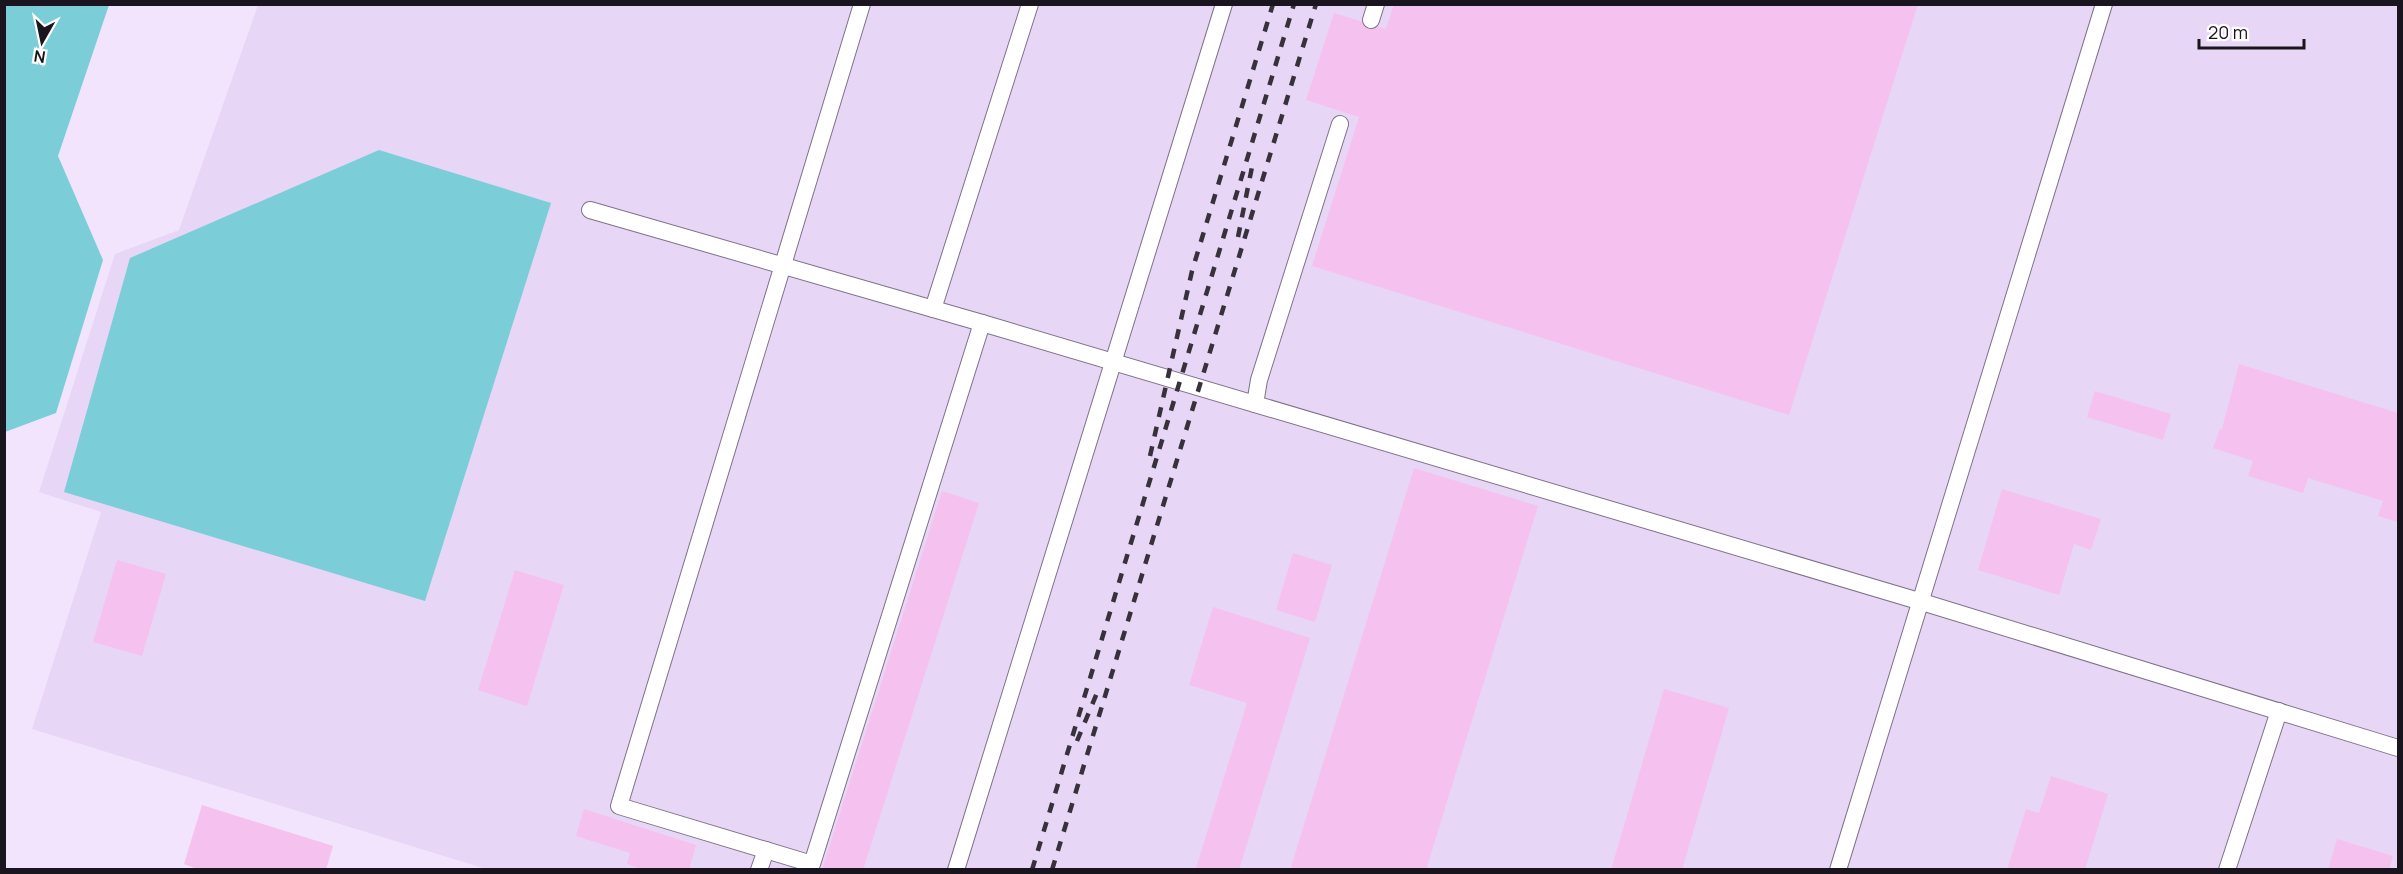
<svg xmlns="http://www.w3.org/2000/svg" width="2403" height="874" font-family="Manrope,sans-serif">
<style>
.built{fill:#e7d6f6}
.water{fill:#7bced8}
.building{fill:#f5c2ef}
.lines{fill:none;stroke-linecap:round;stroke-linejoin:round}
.service-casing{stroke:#7e7288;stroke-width:18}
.service{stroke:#fff;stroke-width:16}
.rail{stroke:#37313c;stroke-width:4.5;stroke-dasharray:10 10;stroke-linecap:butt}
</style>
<rect width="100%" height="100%" fill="#f2e4fd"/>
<!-- built -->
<path class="built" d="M258,5H2398V869H486L32,729L101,512L39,492L115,254L179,230Z"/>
<!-- water -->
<g class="water">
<path d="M5,4L109,5L58,156L103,260L56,413L5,432Z"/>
<path d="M379,150L551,203L425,601L64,492L130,258Z"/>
</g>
<!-- building -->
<g class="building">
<path d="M1394,4H1918L1789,415L1312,266L1359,117L1306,100L1334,13L1386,29Z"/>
<path d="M2239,364L2398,413V522L2378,516L2383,501L2308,478L2303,493L2248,476L2253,461L2213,448L2220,429H2222Z"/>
<path d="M2095,391L2171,414L2163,440L2087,417Z"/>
<path d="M1414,468L1538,506L1426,870H1290Z"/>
<path d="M2002,489L2101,519L2091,550L2074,544L2059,595L1978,570Z"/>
<path d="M942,491L979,503L863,870H822Z"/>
<path d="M1293,553L1332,565L1315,622L1276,610Z"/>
<path d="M117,560L166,574L142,656L93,642Z"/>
<path d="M515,570L564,585L527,706L478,690Z"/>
<path d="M1213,607L1310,638L1239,870L1196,868L1247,703L1189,685Z"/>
<path d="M1664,689L1729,708L1682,870H1611Z"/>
<path d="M2051,776L2108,794L2085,870H2007L2026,809L2039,813Z"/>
<path d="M202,805L333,846L326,870H200L184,864Z"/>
<path d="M584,809L696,845L689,870H644L627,864L630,853L576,836Z"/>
<path d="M2337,839L2393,856L2389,870H2328Z"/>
</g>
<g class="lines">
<!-- service casing -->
<g class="service-casing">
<g id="service">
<path d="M1371,20L1376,4"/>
<path d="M590,210L982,323L812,864L619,806L862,4"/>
<path d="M933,309L1030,4"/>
<path d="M982,323L1922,602L2398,748"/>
<path d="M1255,404L1259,380L1340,124"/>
<path d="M759,870L766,850"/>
<path d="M956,870L1224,4"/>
<path d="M1838,870L2104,4"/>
<path d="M2227,870L2279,711"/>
</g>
</g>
<!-- service -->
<use href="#service" class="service"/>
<!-- rail -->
<g class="rail">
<path d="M1238,237L1252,167"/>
<path d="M1150,456L1192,271L1273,4"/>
<path d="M1077,741L1099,688"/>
<path d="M1032,870L1294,4"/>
<path d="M1052,870L1316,4"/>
</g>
</g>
<!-- border -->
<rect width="2403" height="874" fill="none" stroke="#19141d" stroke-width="12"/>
<!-- north arrow -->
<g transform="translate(42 42) rotate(189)" stroke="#ffffff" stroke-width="4.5" paint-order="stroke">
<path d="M0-4.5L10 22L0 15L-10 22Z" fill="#19141d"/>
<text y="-9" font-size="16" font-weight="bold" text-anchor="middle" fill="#19141d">N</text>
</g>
<!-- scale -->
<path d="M2199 39v9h105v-9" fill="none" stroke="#19141d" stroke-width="3"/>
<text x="2208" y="39" font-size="18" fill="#19141d" stroke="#ffffff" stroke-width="4.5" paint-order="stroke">20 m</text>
</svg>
